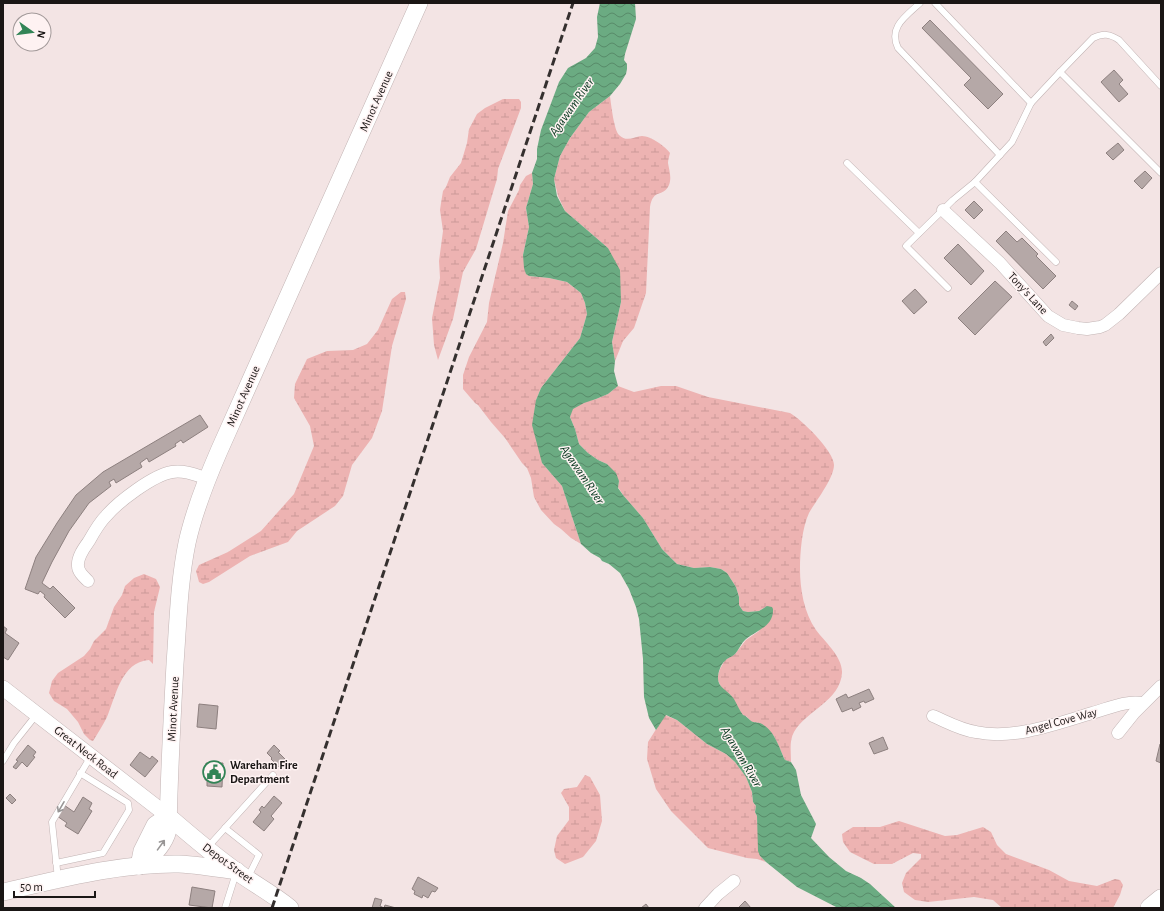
<svg xmlns="http://www.w3.org/2000/svg" width="1164" height="911" font-family="'Alegreya Sans',sans-serif">
<style>
.wetland{fill:url(#wetland-marsh)}
.water{fill:url(#water-waves)}
.building{fill:#b5a8a7;stroke:#8d807f}
.lines{fill:none;stroke-linecap:round;stroke-linejoin:round}
.service-casing{stroke:#c2b4b4;stroke-width:7}
.minor-casing{stroke:#c2b4b4;stroke-width:13}
.tertiary-casing{stroke:#c2b4b4;stroke-width:16}
.secondary-casing{stroke:#c2b4b4;stroke-width:18}
.primary-casing{stroke:#c2b4b4;stroke-width:20}
.service{stroke:#fff;stroke-width:6}
.minor{stroke:#fff;stroke-width:12}
.tertiary{stroke:#fff;stroke-width:15}
.secondary{stroke:#fff;stroke-width:17}
.primary{stroke:#fff;stroke-width:19}
.rail{stroke:#35302f;stroke-width:3;stroke-dasharray:8 4;stroke-linecap:butt}
.oneway{stroke:#989696}
.labels{text-anchor:middle;dominant-baseline:central;stroke-width:3;stroke-linejoin:round;paint-order:stroke}
.street-label{font-size:12px;fill:#1a1615;stroke:#fef2f2}
.poi-label{font-size:12px;font-weight:bold;fill:#1a1615;stroke:#fef2f2;text-anchor:start}
.water-label{font-size:13px;font-style:italic;fill:#003319;stroke:#fef2f2}
</style>
<defs>
<pattern id="wetland-marsh" width="20" height="14" patternUnits="userSpaceOnUse"><rect width="20" height="14" fill="#edb3b2"/><path d="M1 5h8M5 5V1M11 12h8M15 12V8" fill="none" stroke="#cb9998"/></pattern>
<pattern id="water-waves" width="16" height="10" patternUnits="userSpaceOnUse"><rect width="16" height="10" fill="#6bab82"/><path d="M0 5q4-4 8 0t8 0" fill="none" stroke="#578a69"/></pattern>
</defs>
<rect width="100%" height="100%" fill="#f3e4e4"/>
<!-- wetland -->
<g class="wetland">
<path d="M610,96C611,104 614,130 619,135C627,143 635,136 642,136C651,136 666,147 670,153C669,157 668,160 668,163C669,170 672,177 669,185C663,198 653,188 650,207L646,293L634,328L623,341L615,361L612,342L621,302L608,248L565,211L558,196L554,179L560,156L570,138L589,112Z"/>
<path d="M503,99H519L521,102V108L498,169L497,179L476,249L463,272L453,319L438,360L434,345L432,318L440,278L439,261L443,231L440,210L441,203L443,191L446,187L450,177L461,163L467,143L469,129L477,114L485,108Z"/>
<path d="M532,173L533,184L526,208L529,227L523,255L529,276L549,278L567,282L581,293L585,303L587,314L580,338L541,388L536,400L542,463L562,486L581,544L571,538L561,529L554,524L541,510L534,497L531,478L527,468L522,463L505,438L491,422L478,405L475,403L463,389V375L469,357L487,322L489,303L503,243L508,211L519,190L520,185L526,176Z"/>
<path d="M401,292H405L406,299L392,346L382,411L372,438L352,465L343,496L335,506L297,531L288,542L250,556L209,582L203,584L199,582L196,571L199,565L228,552L261,531L294,494L314,446L310,426L294,398L295,384L307,359L327,351L353,350L367,344L378,330L392,299Z"/>
<path d="M618,386L634,392L661,386H676L708,397L790,413C801,419 834,451 834,465C834,478 816,501 809,513C802,528 800,552 800,569C800,589 804,613 816,630C824,641 843,657 842,673C840,701 807,710 794,732C789,741 791,752 791,762L785,760L774,736L759,723L752,722L746,716L743,715L736,706L733,698L721,687L717,678L720,669L725,660L735,654L746,640L759,631L767,606L759,611L748,612L743,611L739,605V597L736,587L727,573L721,569L710,567L694,568L677,564L662,549L643,518L623,495L618,487L619,481L607,464L598,460L588,453L579,444L575,429L570,417L572,409L584,402L596,399L608,394Z"/>
<path d="M144,574L156,579L160,587L154,612L153,664L149,660C121,662 116,696 107,717C103,725 98,733 93,741L90,740L84,734L78,722L67,709L54,701L49,693L52,681L58,673L84,656L90,649L94,641L106,629L114,607L122,595L125,586L134,578Z"/>
<path d="M665,715L677,720L707,744L726,754L735,762L746,777L752,792L753,802L756,806L755,812L757,816L760,856L766,862L757,859L747,858L708,848L671,811L656,789L647,759L648,742Z"/>
<path d="M585,775L590,777L600,795L602,821L596,841L583,857L565,864L556,858L554,850L557,836L569,820V807L561,793L564,789L577,787Z"/>
<path d="M899,821L945,836L957,835L983,827L991,832L997,845L1006,854L1049,870L1069,881L1097,886L1115,879L1120,880L1123,885L1120,895L1113,908H1002L993,900L974,897L928,902L915,900L904,892L902,883L906,873L921,858V854L913,853L892,864H874L850,852L843,842L842,834L853,827H880Z"/>
</g>
<!-- water -->
<path class="water" d="M600,3H635L636,19L625,54L624,60L627,64V69L626,74L620,84L610,96L589,112L570,138L560,156L554,179L557,196L565,211L608,248L620,270L621,302L612,342L615,361L614,371L618,386L608,394L596,399L584,403L573,409L570,417L575,429L579,444L588,453L598,460L607,464L616,473L619,481L618,488L623,495L643,518L662,549L677,564L694,568L710,567L721,569L727,573L736,587L739,597V605L743,611L748,612L759,611L767,606L772,607L773,609C774,626 757,630 746,639C741,643 739,650 735,654C732,657 727,658 725,661C721,664 718,672 718,678C718,688 729,691 734,699C737,704 739,710 743,715C747,716 749,720 753,722C754,722 759,723 760,723C774,729 779,747 785,760L791,762L796,770L801,795L815,822L816,824L811,838L829,857L846,871L861,878L870,884L896,908H838L797,887L766,862L760,856L758,851L757,816L755,812L756,806L753,802L752,792L746,777L735,762L726,754L707,744L677,720L666,715L656,730L649,718L644,697L643,659L639,619L636,607L629,589L620,573L609,564L602,561L600,558L591,553L581,544L562,486L542,463L532,425L536,400L541,388L580,338L587,314L585,303L581,293L567,282L549,278L529,276L526,274L524,268L523,255L529,227L526,208L533,184L532,173L537,159V149L541,130L559,82L568,68L586,58L595,48L598,37L597,17Z"/>
<!-- building -->
<g class="building">
<path d="M930,20L1003,94L988,109L964,85L971,78L922,28Z"/>
<path d="M1114,70L1123,80L1119,84L1128,94L1119,102L1101,82Z"/>
<path d="M1118,143L1124,150L1113,160L1106,153Z"/>
<path d="M1145,171L1152,178L1142,189L1134,181Z"/>
<path d="M974,201L983,210L974,219L965,210Z"/>
<path d="M1006,231L1017,242L1022,238L1038,254L1036,256L1056,276L1043,289L996,241Z"/>
<path d="M958,244L984,271L971,285L944,258Z"/>
<path d="M995,281L1012,297L975,335L958,318Z"/>
<path d="M915,289L927,302L914,314L902,301Z"/>
<path d="M1072,301L1078,306L1075,310L1069,305Z"/>
<path d="M1051,334L1054,338L1046,346L1043,342Z"/>
<path d="M200,415L208,427L183,443L181,440L175,444L176,446L149,462L147,458L140,463L142,467L116,483L114,479L109,482L111,486L89,503L69,531L52,562L42,583L50,589L53,586L75,608L65,618L44,597L45,595L40,591L38,594L25,589L36,557L57,523L76,495L103,472Z"/>
<path d="M3,626L7,629L5,633L19,643L8,660L3,657Z"/>
<path d="M869,689L874,699L865,703L864,701L859,703L861,707L853,711L852,708L842,712L836,699L846,694L848,698Z"/>
<path d="M199,704L218,706L216,729L197,727Z"/>
<path d="M883,737L888,749L874,754L869,743Z"/>
<path d="M1160,744H1161V763L1156,761Z"/>
<path d="M28,745L36,752L33,756L35,757L27,767L22,762L16,769L13,767L18,761L16,760Z"/>
<path d="M274,745L280,751L278,752L287,761L280,768L271,759L272,758L267,753Z"/>
<path d="M140,752L150,759L152,756L158,761L145,777L130,765Z"/>
<path d="M206,763H223L222,787L207,786V780H205Z"/>
<path d="M10,794L16,800L12,804L6,798Z"/>
<path d="M274,796L282,803L271,816L274,819L264,831L253,822L261,812L259,810L262,806L264,808Z"/>
<path d="M83,797L92,803L89,809L92,811L78,834L65,826L67,823L57,816L64,805L74,812Z"/>
<path d="M418,877L438,888L435,892L432,891L428,898L423,895L422,898L414,894L415,891L412,889Z"/>
<path d="M192,887L215,891L212,908L189,905Z"/>
<path d="M375,898L382,900L380,906L384,908L385,905L396,908H372Z"/>
<path d="M745,901L751,908H738Z"/>
<path d="M646,904L649,908H641Z"/>
</g>
<g class="lines">
<!-- service casing -->
<g class="service-casing">
<g id="service">
<path d="M920,3C906,16 888,27 898,48L1000,155"/>
<path d="M935,3L1031,103"/>
<path d="M1060,72L1093,38C1103,33 1110,34 1119,40L1161,86"/>
<path d="M847,163L919,233"/>
<path d="M975,182L1056,262"/>
<path d="M948,288L906,246L953,200L975,182L1012,142L1031,103L1060,72L1161,173"/>
<path d="M3,761L14,743L37,714"/>
<path d="M225,828L259,855L248,877"/>
<path d="M207,848L273,775"/>
<path d="M56,863L103,853L129,810L128,803L80,773"/>
<path d="M58,879L52,822L91,756"/>
<path d="M225,908L236,873"/>
</g>
</g>
<!-- minor casing -->
<g class="minor-casing">
<g id="minor">
<path d="M943,210L1000,263L1048,316L1063,325L1078,328L1087,329L1100,327L1105,325L1119,314L1161,273"/>
<path d="M88,581C84,577 78,572 78,566C77,557 84,548 89,541C94,532 99,523 106,516C118,502 153,475 172,472C184,470 196,475 208,479"/>
<path d="M933,716C947,722 961,730 976,732C1013,740 1056,724 1092,713C1107,709 1126,700 1142,703"/>
<path d="M1118,733L1134,713L1161,686"/>
<path d="M705,908L718,894L734,881"/>
</g>
</g>
<!-- tertiary casing -->
<g class="tertiary-casing">
<path id="tertiary" d="M3,688L168,816"/>
</g>
<!-- secondary casing -->
<g class="secondary-casing">
<g id="secondary">
<path d="M168,816C190,835 212,854 236,871C254,884 273,894 290,908"/>
<path d="M139,866C152,857 164,846 168,830C169,775 172,719 175,664C178,623 179,582 187,543C194,511 206,481 219,451L419,3"/>
<path d="M139,866L142,851L155,825L168,816"/>
<path d="M3,892C60,879 120,863 179,864C198,865 217,868 237,871"/>
</g>
</g>
<!-- primary casing -->
<g class="primary-casing">
<path id="primary" d="M1150,908L1161,899"/>
</g>
<!-- service -->
<use href="#service" class="service"/>
<!-- minor -->
<use href="#minor" class="minor"/>
<!-- tertiary -->
<use href="#tertiary" class="tertiary"/>
<!-- secondary -->
<use href="#secondary" class="secondary"/>
<!-- primary -->
<use href="#primary" class="primary"/>
<!-- rail -->
<path class="rail" d="M272,908L573,3"/>
</g>
<!-- one-way arrows -->
<defs><path id="oneway-shaft" d="M-6 0H5M1.5-3L5.5 0L1.5 3" fill="none" stroke-width="1.6" stroke-linecap="round" stroke-linejoin="round"/></defs>
<g class="oneway">
<use href="#oneway-shaft" transform="translate(61 807) rotate(120)"/>
<use href="#oneway-shaft" transform="translate(161 845) rotate(-54)"/>
</g>
<!-- icons -->
<defs>
<g id="civic-ring" transform="scale(1.15)"><circle r="9.5" fill="#fef2f2" stroke="#328456" stroke-width="1.5"/><path d="M-.6-6.5H3V-4.5H.6V-3L4-1V1h2V6H-6V1h2V-1L-.6-3ZM-1.2 2.5V6h2.4V2.5Z" fill="#328456"/></g>
</defs>
<g fill-rule="evenodd">
<use href="#civic-ring" x="214" y="772"/>
</g>
<g class="labels">
<!-- street labels -->
<g class="street-label">
<text transform="translate(376 101) rotate(-66)">Minot Avenue</text>
<text transform="translate(1028 293) rotate(47)">Tony's Lane</text>
<text transform="translate(243 396) rotate(-66)">Minot Avenue</text>
<text transform="translate(173 709) rotate(-87)">Minot Avenue</text>
<text transform="translate(1061 721) rotate(-15)">Angel Cove Way</text>
<text transform="translate(86 752) rotate(38)">Great Neck Road</text>
<text transform="translate(228 863) rotate(36)">Depot Street</text>
</g>
<!-- poi labels -->
<g class="poi-label">
<text x="230" y="765">Wareham Fire<tspan x="230" dy="14">Department</tspan></text>
</g>
<!-- water labels -->
<g class="water-label">
<text transform="translate(572 107) rotate(-55)">Agawam River</text>
<text transform="translate(582 475) rotate(56)">Agawam River</text>
<text transform="translate(741 757) rotate(59)">Agawam River</text>
</g>
</g>
<!-- border -->
<rect width="1164" height="911" fill="none" stroke="#1a1615" stroke-width="8"/>
<!-- north arrow -->
<g transform="translate(32 32) rotate(104)"><circle r="19" fill="#fef2f2" stroke="#a39a9a"/>
<path d="M0-3L7 15L0 10L-7 15Z" fill="#328456"/>
<text y="-6" font-size="11" font-weight="bold" text-anchor="middle" fill="#1a1615">N</text>
</g>
<!-- scale -->
<path d="M14 891v6h81v-6" fill="none" stroke="#1a1615" stroke-width="2"/>
<text x="20" y="891" font-size="12" fill="#1a1615" stroke="#fef2f2" stroke-width="3" paint-order="stroke">50 m</text>
</svg>
